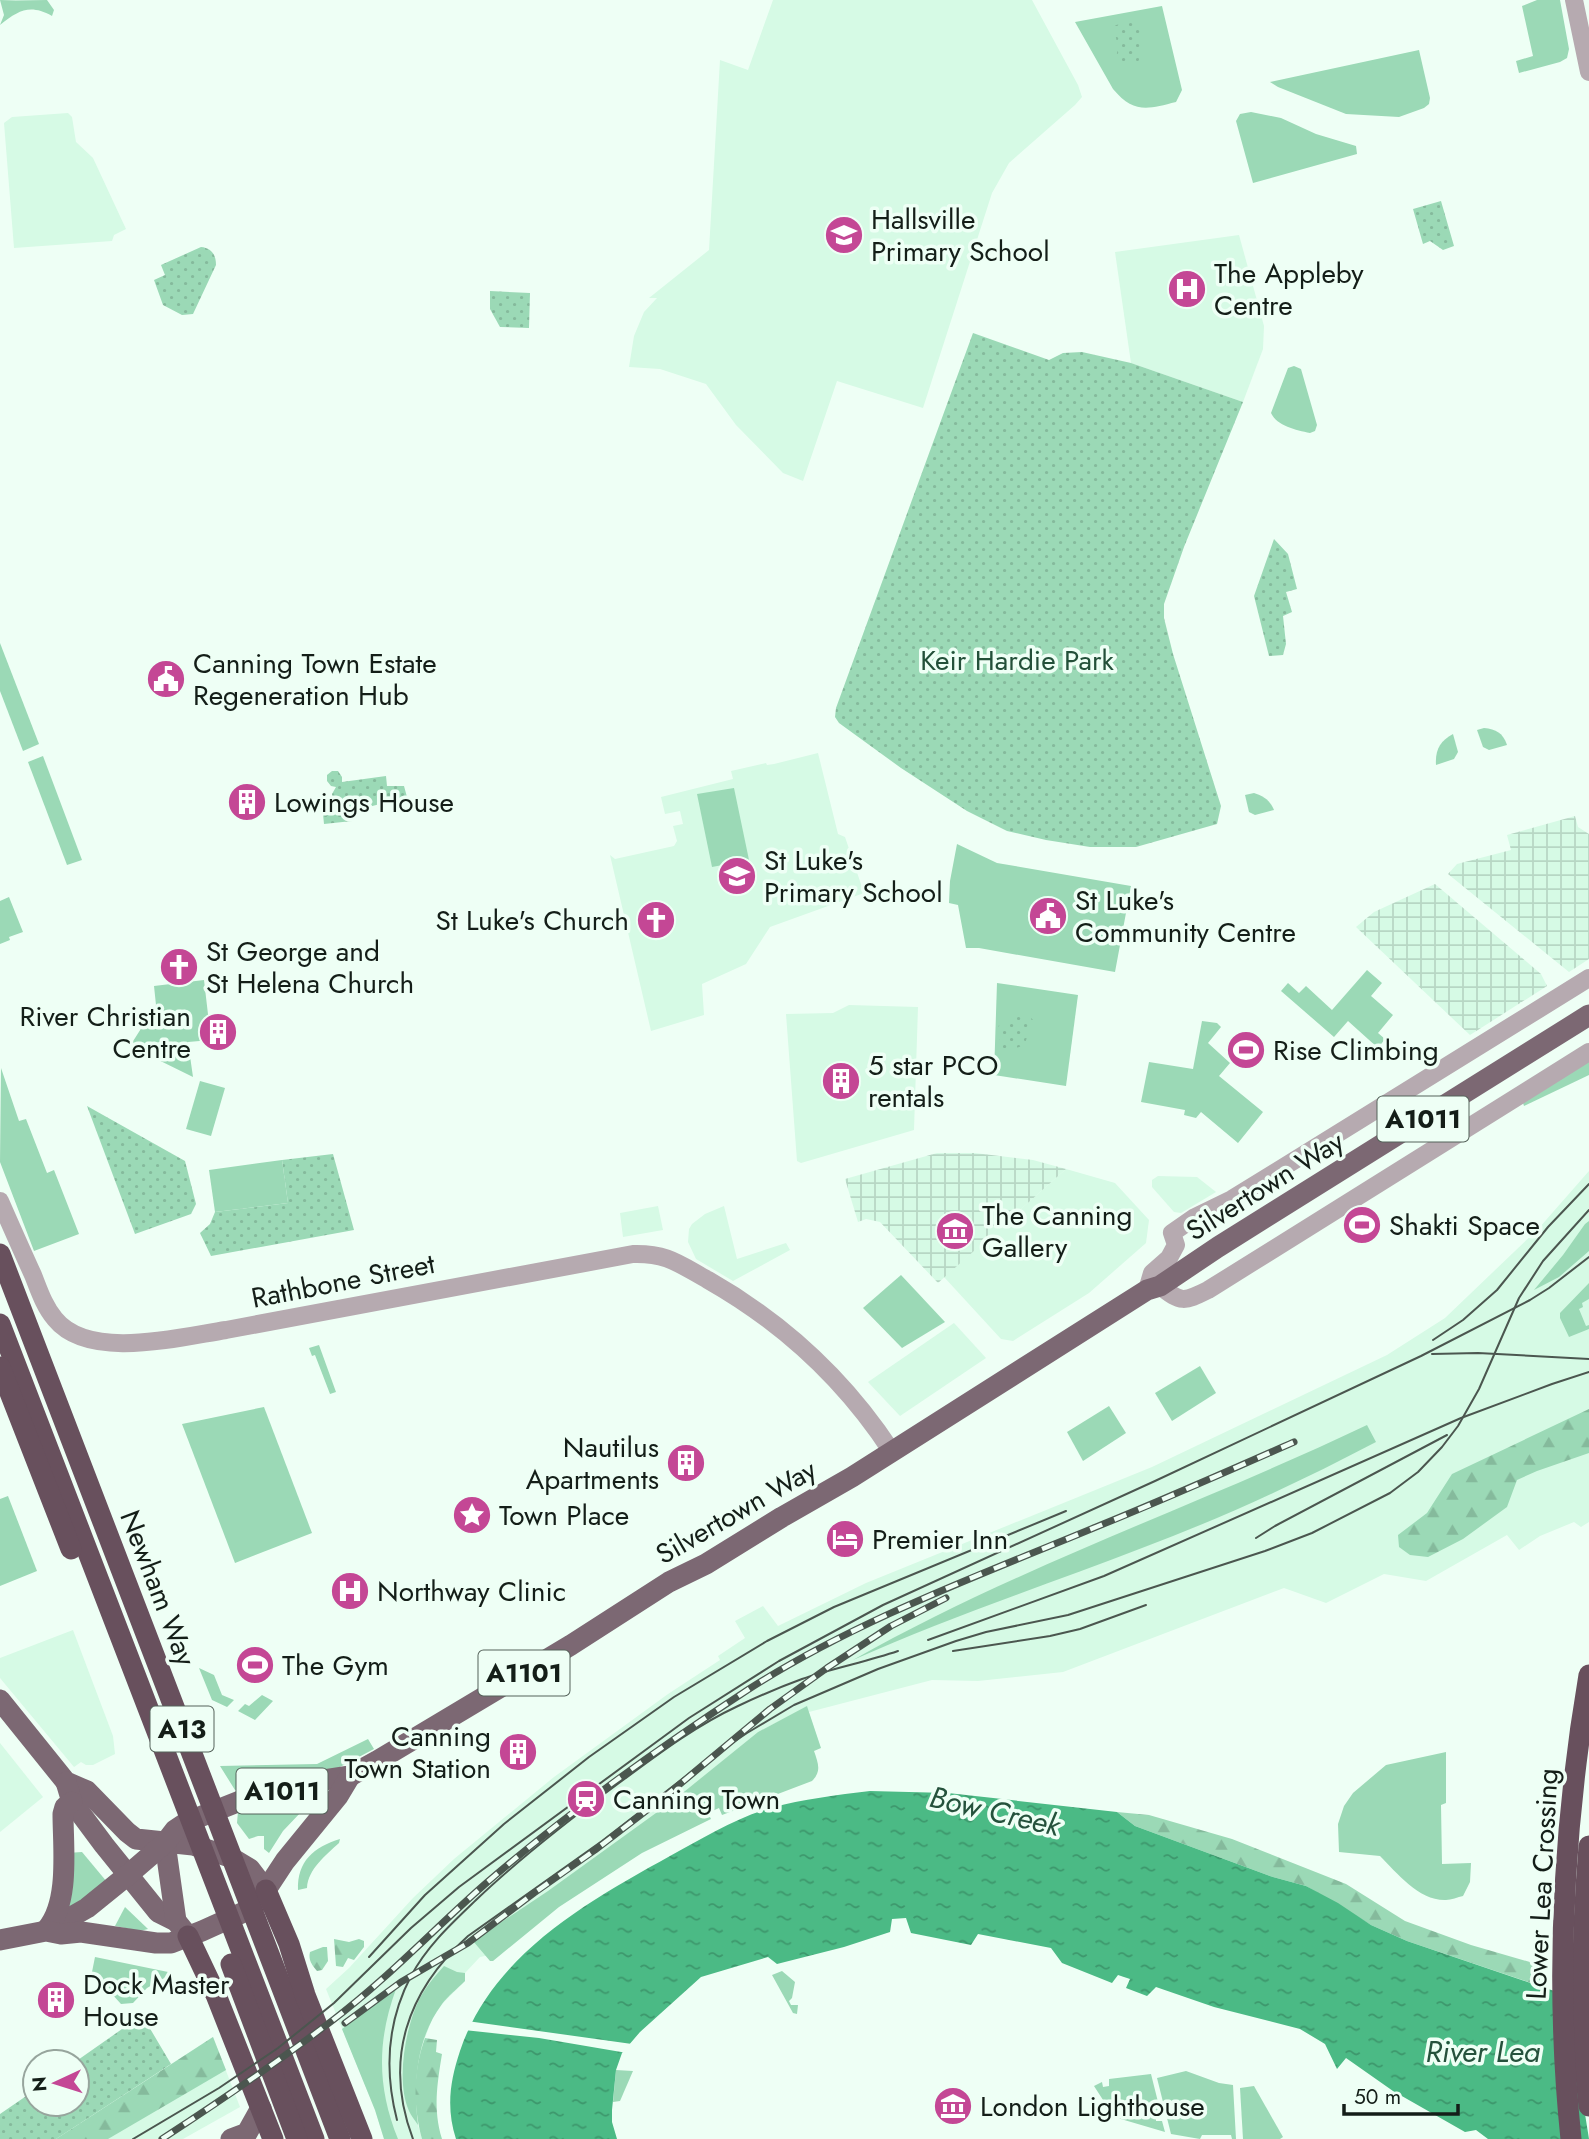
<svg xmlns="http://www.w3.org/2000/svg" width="1589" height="2139" font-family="Jost,sans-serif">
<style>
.built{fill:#d6fae5}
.industrial{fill:url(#industrial-grid)}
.green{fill:#9bd9b6}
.forest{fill:url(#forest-firs)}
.park{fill:url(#park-dots)}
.water{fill:url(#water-ripples)}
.pier{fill:#eefff5}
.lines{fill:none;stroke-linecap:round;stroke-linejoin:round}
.minor{stroke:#b6aab0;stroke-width:18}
.major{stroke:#7c6873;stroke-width:21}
.highway{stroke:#68505d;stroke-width:21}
.tram{stroke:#4b564f;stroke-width:2}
.rail-casing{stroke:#4b564f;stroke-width:7}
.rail{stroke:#eefff5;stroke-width:4.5;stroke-dasharray:13;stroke-linecap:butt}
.labels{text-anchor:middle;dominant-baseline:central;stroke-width:7;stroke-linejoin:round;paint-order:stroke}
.shield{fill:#eefff5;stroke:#55625a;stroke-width:2}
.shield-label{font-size:26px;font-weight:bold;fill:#141e18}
.poi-label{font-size:28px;fill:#141e18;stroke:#eefff5;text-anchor:start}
.park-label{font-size:28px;fill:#235039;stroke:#eefff5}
.street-label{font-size:28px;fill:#141e18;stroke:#eefff5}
.water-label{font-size:30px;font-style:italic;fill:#25523c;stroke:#eefff5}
</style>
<defs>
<pattern id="industrial-grid" width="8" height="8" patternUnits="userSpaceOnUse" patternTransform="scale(1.75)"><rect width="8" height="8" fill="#d6fae5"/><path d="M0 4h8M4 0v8" fill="none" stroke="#b7d6c4"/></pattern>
<pattern id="forest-firs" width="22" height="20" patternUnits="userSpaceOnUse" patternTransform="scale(1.75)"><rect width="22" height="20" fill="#9bd9b6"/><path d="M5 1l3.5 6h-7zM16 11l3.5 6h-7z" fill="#85ba9c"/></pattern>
<pattern id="park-dots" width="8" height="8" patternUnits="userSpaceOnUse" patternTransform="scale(1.75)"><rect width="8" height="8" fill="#9bd9b6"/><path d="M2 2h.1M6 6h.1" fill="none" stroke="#85ba9c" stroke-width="1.8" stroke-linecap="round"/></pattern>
<pattern id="water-ripples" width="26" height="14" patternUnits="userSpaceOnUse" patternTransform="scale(1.75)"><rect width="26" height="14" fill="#4bba85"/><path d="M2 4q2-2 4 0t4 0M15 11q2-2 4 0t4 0" fill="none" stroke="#3d976c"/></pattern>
</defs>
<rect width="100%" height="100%" fill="#eefff5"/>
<!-- built -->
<g class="built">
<path d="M773,0H1032L1078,85L1082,97L1075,105L1009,163L992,193L923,408L837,381L803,481L783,473L736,425L706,384L660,369L629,367L634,336L644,312L657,298H649L709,250L720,60L748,70Z"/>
<path d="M68,113L72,117L76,142L93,158L126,229L114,235L112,241L14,248L4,123L12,117Z"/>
<path d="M1239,235L1264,326L1263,349L1243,402L1131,363L1115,252Z"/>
<path d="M818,753L838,834L845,837L864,893L770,927L746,964L702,984L704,1015L651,1031L610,855L615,859L674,846L677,841L673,826L683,824L680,811L665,814L661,797L733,779L731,771L766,763L767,765L774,764Z"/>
<path d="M849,1005L918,1007L914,1130L801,1163L797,1161L786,1014L833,1013Z"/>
<path d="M1066,1169L1115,1183L1149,1220L1146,1243L1089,1293L1013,1341L1001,1339L944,1277Z"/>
<path d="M1589,1171V1522L1581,1527L1574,1522L1540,1536L1519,1550L1507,1535L1426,1581L1384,1574L1326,1603L1284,1588L1063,1672L978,1681L932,1680L809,1712L807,1707L758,1732L485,1956L480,1957L465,1973V1981L443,2003L433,2017L423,2043L415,2086L418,2125L422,2139H384L375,2110L326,1989L349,1968L413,1898L454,1859L554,1777L668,1694L720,1660L718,1656L745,1638L735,1621L763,1606L778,1626L866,1583L1152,1467L1387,1355L1445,1318L1539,1228Z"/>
<path d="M1158,1176L1197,1177L1216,1192L1181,1213L1174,1212L1152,1187V1180Z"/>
<path d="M658,1206L663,1230L623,1237L620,1213Z"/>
<path d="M724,1206L737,1259L786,1243L790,1250L733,1281L696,1259L688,1242L689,1229L692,1224L705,1214Z"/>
<path d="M954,1323L986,1358L900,1416L868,1382Z"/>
<path d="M73,1630L113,1736L115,1754L93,1765H86L81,1762L74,1767L0,1678V1658Z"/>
<path d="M0,1743L43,1797L0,1832Z"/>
<path d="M213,2037L240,2107L183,2139H56Z"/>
</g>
<!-- industrial -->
<g class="industrial">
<path d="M1575,816L1578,827L1589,834V959L1569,972L1448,874L1457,864L1511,850L1507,835Z"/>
<path d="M1435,884L1541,974L1547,986L1470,1035L1356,927L1374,912Z"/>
<path d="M937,1153H975L1033,1160L1066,1169L938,1283L880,1222L866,1219L858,1222L845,1179Z"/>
</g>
<!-- green -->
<g class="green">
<path d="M0,0C16,1 31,0 47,0L54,10L52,16C30,4 19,10 0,25L4,15Z"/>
<path d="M1537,0H1560L1569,49L1567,58L1560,62L1519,73L1516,61L1533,56L1522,6Z"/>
<path d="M1162,6L1182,90L1176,102C1148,109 1134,114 1113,89L1075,22Z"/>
<path d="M1419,50L1430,98L1429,104L1424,108L1399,117L1346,114L1278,87L1270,82Z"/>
<path d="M1251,112L1281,118L1316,134L1356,146L1357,154L1253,183L1236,121L1240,114Z"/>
<path d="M1294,366L1301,369L1317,425L1315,431L1310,433C1296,430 1277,426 1271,413L1288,368Z"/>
<path d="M0,643L39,744L23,751L0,691Z"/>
<path d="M1484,728C1496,729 1503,733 1507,745L1489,750L1483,747L1477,730Z"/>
<path d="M1453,734L1458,752L1454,759L1436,765C1435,750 1440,741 1453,734Z"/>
<path d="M43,756L82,860L67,865L28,762Z"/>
<path d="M734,788L749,860L712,867L697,794Z"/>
<path d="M1254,793C1263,796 1270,800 1274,810L1255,815L1249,812L1245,795Z"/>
<path d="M957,844L997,863L1131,886L1115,972L979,948H966L958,905L949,903L950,881Z"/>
<path d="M9,897L23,932L9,937L10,940L0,944V901Z"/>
<path d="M1367,970L1382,983L1371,996L1393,1015L1378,1033L1385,1039L1378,1048L1348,1021L1334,1037L1281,991L1288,983L1299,993L1306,986L1332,1010Z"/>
<path d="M204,980L211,1040L188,1042L193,1077L130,1046L156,1005L154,986Z"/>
<path d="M997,983L1078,995L1066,1086L994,1075Z"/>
<path d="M1202,1021L1217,1023L1221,1027L1208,1043L1230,1063L1219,1076L1263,1112L1238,1143L1201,1112L1196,1118L1184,1115L1185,1110L1141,1102L1149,1062L1193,1069Z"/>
<path d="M1589,1059V1075L1524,1106L1522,1100Z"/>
<path d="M1,1068L19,1121L26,1119L47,1173L54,1170L79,1234L34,1251L0,1162Z"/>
<path d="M200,1081L225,1088L211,1136L186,1129Z"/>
<path d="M282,1160L288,1203L215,1212L209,1170Z"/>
<path d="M1589,1221V1251L1559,1277L1534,1290L1563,1255L1585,1224Z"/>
<path d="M901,1275L945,1322L902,1348L863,1308Z"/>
<path d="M1589,1283V1299L1582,1303L1583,1307L1579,1309L1586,1326L1589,1325V1329L1569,1337L1560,1318V1313Z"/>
<path d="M319,1345L336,1392L330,1394L315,1355L312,1356L309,1348Z"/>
<path d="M1200,1366L1216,1393L1172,1421L1155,1393Z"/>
<path d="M1109,1406L1126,1433L1083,1461L1067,1432Z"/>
<path d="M264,1407L312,1533L235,1563L182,1424Z"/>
<path d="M1367,1425L1376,1442C1300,1482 1222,1518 1142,1548C1046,1585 947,1618 853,1660C1017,1567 1197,1506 1367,1425Z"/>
<path d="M8,1496L37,1571L0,1586V1499Z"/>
<path d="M199,1668L214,1675L222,1695L234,1700L227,1707L212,1700Z"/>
<path d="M262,1695L273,1701L255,1720L238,1711L245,1704L249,1706Z"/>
<path d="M807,1706L821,1748L814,1751C818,1763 822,1771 812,1781L722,1815L719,1808L708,1813L711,1819L642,1853L559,1907L493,1961H490L473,1941L548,1891L674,1800L758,1732Z"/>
<path d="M368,1739L374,1749L338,1768L235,1790L220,1766L317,1764Z"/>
<path d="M1446,1752V1803L1441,1805L1442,1864L1471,1863L1470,1882L1463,1896C1458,1897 1451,1900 1446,1900C1419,1901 1397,1873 1380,1856L1339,1852L1338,1824L1344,1806L1353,1793L1386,1765Z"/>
<path d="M297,1796L305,1804L302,1811L283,1831L269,1853L264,1849V1836H258L249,1839L237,1823L238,1811Z"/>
<path d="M340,1839L339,1843C326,1855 308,1869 307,1888L298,1890C297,1861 314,1847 340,1839Z"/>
<path d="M82,1852L107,1882L70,1909L63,1910L67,1853Z"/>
<path d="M125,1907L148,1929L140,1931L115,1926Z"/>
<path d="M95,1957L173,1973L147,1988L133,2003L121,2004L92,1972Z"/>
<path d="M444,1966L457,1972L465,1973V1981C457,1989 448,1996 442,2004C416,2039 413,2084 418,2125C415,2120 411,2116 409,2111C396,2082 405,2030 418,2002C424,1989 434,1977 444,1966Z"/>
<path d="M782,1971L795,1982L792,1998L789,2001L791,2005H798L797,2014L793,2013L772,1975Z"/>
<path d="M396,1989C377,2041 377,2087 398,2139H384L375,2110L342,2029Z"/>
<path d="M616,2070L633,2071L620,2101L613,2102Z"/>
<path d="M1186,2071L1219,2083L1233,2085L1236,2139H1232L1231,2135H1202L1200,2139L1171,2134L1157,2078Z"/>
<path d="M1151,2074L1161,2114H1156V2121H1162L1165,2132L1114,2117L1094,2086L1102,2082L1103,2087L1109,2086V2079Z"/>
<path d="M1254,2086L1283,2137L1280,2139H1243L1240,2088Z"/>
</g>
<!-- forest -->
<g class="forest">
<path d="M1589,1409V1453L1537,1471L1517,1480L1507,1507L1463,1539L1428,1557L1410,1555L1399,1547L1398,1535L1427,1513L1452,1474Z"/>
<path d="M1117,1812L1149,1815L1232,1839L1346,1884L1405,1921L1471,1945L1540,1965V1986L1407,1941L1371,1925L1306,1886L1273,1877L1135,1826Z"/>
<path d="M334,1939L349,1942L359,1939L364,1941V1947L354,1960L348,1958L343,1967L336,1966Z"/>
<path d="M323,1947H327L328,1961L322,1970L317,1971C312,1965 308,1960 310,1952Z"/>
<path d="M213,2037L226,2070L108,2139H56Z"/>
<path d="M425,2038L437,2040L436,2052L442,2054C437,2085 433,2109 442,2139H422C413,2105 413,2071 425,2038Z"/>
</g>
<!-- park -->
<g class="park">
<path d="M1133,20L1142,22L1140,56L1137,66L1116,60L1118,46L1113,26Z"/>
<path d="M1441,201L1454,246L1443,250L1430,241L1423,244L1413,209Z"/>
<path d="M201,247C211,248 216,254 216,265L193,314L182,315L163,305L154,280L165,275L161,265Z"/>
<path d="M490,291L530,293L529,328L500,327L490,309Z"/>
<path d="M973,333L1049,360L1063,353L1082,352L1131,363L1243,402L1184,547L1164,604V618L1173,654L1221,806L1217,824L1136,847H1090L1046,840L1007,831L967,811L901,768L839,723L835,717L836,708Z"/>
<path d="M1274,539L1288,554L1297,589L1286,592L1292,612L1283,616L1286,644L1283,655L1269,656L1254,596Z"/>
<path d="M332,771H338L342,777V782L386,776L387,786H404L407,797L357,810L352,821L324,824L323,814L334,812L332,794L336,787L331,786L327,781V775Z"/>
<path d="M1026,1013L1034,1021L1024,1045L1012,1050L1002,1048L997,1032L999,1025Z"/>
<path d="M87,1106L185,1161L196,1204L191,1214L135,1234Z"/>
<path d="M333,1154L354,1230L211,1256L200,1233L210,1224L215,1212L288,1203L282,1160Z"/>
<path d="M142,2015L171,2064L56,2139H0V2114L35,2090V2104H77V2062H75Z"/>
</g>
<!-- water -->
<path class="water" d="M870,1791L948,1793L1117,1812L1135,1826L1273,1877L1306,1886L1338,1903L1371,1925L1407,1941L1566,1995L1589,2139H1488L1476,2130L1465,2132L1393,2091L1346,2058L1337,2069L1325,2044L1300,2029L1214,2007L1156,1987L1147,1996L1126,1988L1130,1979L1118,1975L1112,1983L1062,1963L1051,1948L978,1934L971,1945L911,1933L906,1918L892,1919L890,1932L844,1947L777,1964L768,1957L701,1977L640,2032L622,2053L616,2070L612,2110V2122L617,2139H456C446,2108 450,2081 460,2051C492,1955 587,1902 670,1856C702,1839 735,1818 771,1808C803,1799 837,1795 870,1791Z"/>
<!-- pier -->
<path class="pier" d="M467,2021L632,2044L631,2047L627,2053L539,2038L464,2030Z"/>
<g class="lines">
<!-- minor -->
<g class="minor">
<path d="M1574,0L1589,72"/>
<path d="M0,1201C11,1226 22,1251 33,1275C39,1290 44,1306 55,1319C89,1361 180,1337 226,1330L633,1254C667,1253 679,1264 708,1280C782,1322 845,1380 892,1452"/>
<path d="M1160,1286C1181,1303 1184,1302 1208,1290L1589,1052"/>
<path d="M1147,1290L1152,1273L1169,1258L1176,1245L1172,1233L1195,1217L1232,1199L1589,978"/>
</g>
<!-- major -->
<g class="major">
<path d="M0,1700L66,1782L87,1791L127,1832L136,1839L193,1845L230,1857L250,1869L266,1890"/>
<path d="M66,1782L72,1802L104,1845L158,1912L176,1921L188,1936"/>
<path d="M165,1843L176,1921"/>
<path d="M52,1924L73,1916L87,1908L129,1874L165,1843L175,1830L187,1822L245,1799L289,1790L324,1780L350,1776L377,1761L571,1645L669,1582L706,1564L782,1517L852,1477L1147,1290L1160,1286L1218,1247L1589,1015"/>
<path d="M47,1929C70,1902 63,1847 63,1814L65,1807L72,1802"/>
<path d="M0,1940L46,1931L61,1934L81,1932L156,1943H171L202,1931L244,1912L258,1902L285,1861L338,1796L350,1776"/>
<path d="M231,2139L247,2133L261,2108"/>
</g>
<!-- highway -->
<g class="highway">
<path d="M0,1254L340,2139"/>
<path d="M0,1324L314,2139"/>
<path d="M0,1367L71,1549"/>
<path d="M1589,1846C1582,1932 1579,2020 1589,2106"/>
<path d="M266,1890L289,1944L305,1995L362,2139"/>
<path d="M188,1936L216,1995L273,2139"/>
<path d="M231,1964L297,2139"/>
<path d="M1571,2139C1555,1985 1563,1828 1589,1675"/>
</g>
<!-- tram -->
<g class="tram">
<path d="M1433,1340L1463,1320L1497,1290L1548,1227L1589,1184"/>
<path d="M1432,1354L1478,1353L1589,1359"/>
<path d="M1256,1538L1275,1526L1447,1435"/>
<path d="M928,1640L1104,1576L1461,1418L1552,1384L1589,1372"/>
<path d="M953,1651L1050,1636L1080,1629L1146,1605"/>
<path d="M369,1957L425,1895L504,1824L589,1757L674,1697L767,1641L834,1607L1066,1511"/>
<path d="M397,2120C384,2070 387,2022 411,1976C427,1946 451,1924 476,1900C521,1857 569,1820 619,1783C657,1755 695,1726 738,1706C759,1696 780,1687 802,1679C833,1668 866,1662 898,1651"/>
<path d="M133,2139L219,2088L278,2048L334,2003L411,1928L459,1887L689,1718L779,1661L883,1605L1155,1481L1421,1356L1530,1300L1549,1288L1589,1257"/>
<path d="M413,2139C383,2060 407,1991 468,1936L602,1841L703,1763L747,1733L794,1705L878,1669L956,1641L986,1632L1068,1615L1265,1551L1312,1533L1390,1493L1418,1472L1442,1447L1458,1426L1479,1389L1519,1298L1543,1261L1589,1210"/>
</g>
<!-- rail casing -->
<g class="rail-casing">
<g id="rail">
<path d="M345,2023L401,1982L468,1943L534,1893L595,1850L668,1794L770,1709L827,1668L891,1626L946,1598"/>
<path d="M162,2139C220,2101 278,2062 333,2020C387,1979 434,1929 484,1885C567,1813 657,1749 749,1689C857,1620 978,1576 1096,1527C1163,1500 1228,1471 1294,1442"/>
</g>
</g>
<!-- rail -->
<use href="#rail" class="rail"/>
</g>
<!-- icons -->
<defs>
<g id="school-disc" transform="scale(2.0125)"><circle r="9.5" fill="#c44795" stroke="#eefff5"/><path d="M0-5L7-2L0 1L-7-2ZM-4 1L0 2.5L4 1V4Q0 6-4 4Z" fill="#fff"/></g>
<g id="hospital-disc" transform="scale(2.0125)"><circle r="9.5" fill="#c44795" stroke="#eefff5"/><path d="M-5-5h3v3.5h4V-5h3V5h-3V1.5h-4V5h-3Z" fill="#fff"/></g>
<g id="civic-disc" transform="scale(2.0125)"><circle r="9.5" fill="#c44795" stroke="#eefff5"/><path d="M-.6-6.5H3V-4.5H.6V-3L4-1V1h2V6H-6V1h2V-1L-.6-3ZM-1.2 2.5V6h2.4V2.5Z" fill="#fff"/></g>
<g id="building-disc" transform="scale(2.0125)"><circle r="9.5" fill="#c44795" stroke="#eefff5"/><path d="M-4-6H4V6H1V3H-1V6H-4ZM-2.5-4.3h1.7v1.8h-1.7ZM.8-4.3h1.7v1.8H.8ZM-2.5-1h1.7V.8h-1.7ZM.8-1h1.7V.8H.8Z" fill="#fff"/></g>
<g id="church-disc" transform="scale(2.0125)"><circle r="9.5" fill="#c44795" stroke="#eefff5"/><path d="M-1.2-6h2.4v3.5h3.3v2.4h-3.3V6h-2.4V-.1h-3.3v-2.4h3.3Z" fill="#fff"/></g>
<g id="stadium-disc" transform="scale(2.0125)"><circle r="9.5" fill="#c44795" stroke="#eefff5"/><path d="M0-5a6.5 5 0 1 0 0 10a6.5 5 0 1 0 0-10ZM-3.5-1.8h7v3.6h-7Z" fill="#fff"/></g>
<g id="museum-disc" transform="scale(2.0125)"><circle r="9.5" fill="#c44795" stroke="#eefff5"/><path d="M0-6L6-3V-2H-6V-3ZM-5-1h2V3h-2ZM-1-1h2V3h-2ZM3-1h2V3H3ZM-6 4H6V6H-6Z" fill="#fff"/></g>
<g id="sight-disc" transform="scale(2.0125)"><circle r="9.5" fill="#c44795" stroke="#eefff5"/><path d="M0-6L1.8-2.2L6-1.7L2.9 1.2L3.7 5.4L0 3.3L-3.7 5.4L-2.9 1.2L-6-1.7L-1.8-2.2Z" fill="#fff"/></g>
<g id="hotel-disc" transform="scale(2.0125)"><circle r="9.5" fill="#c44795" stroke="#eefff5"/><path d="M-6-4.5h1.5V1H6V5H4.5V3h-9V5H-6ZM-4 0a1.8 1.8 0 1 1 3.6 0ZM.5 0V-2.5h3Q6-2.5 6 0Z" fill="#fff"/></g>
<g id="station-disc" transform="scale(2.0125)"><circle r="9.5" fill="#c44795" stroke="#eefff5"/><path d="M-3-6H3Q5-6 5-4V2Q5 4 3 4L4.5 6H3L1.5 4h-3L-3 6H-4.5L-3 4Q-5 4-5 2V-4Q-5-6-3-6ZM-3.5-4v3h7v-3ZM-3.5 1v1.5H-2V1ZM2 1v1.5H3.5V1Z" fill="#fff"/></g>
</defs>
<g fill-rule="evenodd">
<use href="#school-disc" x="844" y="235"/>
<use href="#hospital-disc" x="1187" y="289"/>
<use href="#civic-disc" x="166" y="679"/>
<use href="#building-disc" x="247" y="802"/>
<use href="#school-disc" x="737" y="876"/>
<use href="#civic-disc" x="1048" y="916"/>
<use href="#church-disc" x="656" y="920"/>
<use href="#church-disc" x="179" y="967"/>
<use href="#building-disc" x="218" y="1032"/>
<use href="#stadium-disc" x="1246" y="1050"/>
<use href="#building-disc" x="841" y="1081"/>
<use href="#stadium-disc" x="1362" y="1225"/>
<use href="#museum-disc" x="955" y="1231"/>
<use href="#building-disc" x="686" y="1463"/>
<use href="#sight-disc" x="472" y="1515"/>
<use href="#hotel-disc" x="845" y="1539"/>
<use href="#hospital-disc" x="350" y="1591"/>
<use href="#stadium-disc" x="255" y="1665"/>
<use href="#building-disc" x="518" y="1752"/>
<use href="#station-disc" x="586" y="1799"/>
<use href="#building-disc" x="56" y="2000"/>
<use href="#museum-disc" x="953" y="2106"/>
</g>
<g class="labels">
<!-- shield labels -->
<g class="shield">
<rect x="1377.5" y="1096.5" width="91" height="45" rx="5"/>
<rect x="478.5" y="1650.5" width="91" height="45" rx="5"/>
<rect x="150.5" y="1706.5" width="63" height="45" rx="5"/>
<rect x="236.5" y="1768.5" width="91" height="45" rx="5"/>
</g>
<g class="shield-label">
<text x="1423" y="1119">A1011</text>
<text x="524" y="1673">A1101</text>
<text x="182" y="1729">A13</text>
<text x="282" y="1791">A1011</text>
</g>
<!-- poi labels -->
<g class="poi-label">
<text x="871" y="219">Hallsville<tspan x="871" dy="32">Primary School</tspan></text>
<text x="1214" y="273">The Appleby<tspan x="1214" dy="32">Centre</tspan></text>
<text x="193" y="663">Canning Town Estate<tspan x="193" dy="32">Regeneration Hub</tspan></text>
<text x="274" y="802">Lowings House</text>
<text x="764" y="860">St Luke's<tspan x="764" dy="32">Primary School</tspan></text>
<text x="1075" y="900">St Luke's<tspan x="1075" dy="32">Community Centre</tspan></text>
<text x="629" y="920" text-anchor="end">St Luke's Church</text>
<text x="206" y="951">St George and<tspan x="206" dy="32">St Helena Church</tspan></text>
<text x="191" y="1016" text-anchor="end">River Christian<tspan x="191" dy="32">Centre</tspan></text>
<text x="1273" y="1050">Rise Climbing</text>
<text x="868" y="1065">5 star PCO<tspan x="868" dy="32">rentals</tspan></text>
<text x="982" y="1215">The Canning<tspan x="982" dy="32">Gallery</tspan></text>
<text x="1389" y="1225">Shakti Space</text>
<text x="659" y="1447" text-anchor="end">Nautilus<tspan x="659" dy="32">Apartments</tspan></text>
<text x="499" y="1515">Town Place</text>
<text x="872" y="1539">Premier Inn</text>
<text x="377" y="1591">Northway Clinic</text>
<text x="282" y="1665">The Gym</text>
<text x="491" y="1736" text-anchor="end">Canning<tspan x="491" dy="32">Town Station</tspan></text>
<text x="613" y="1799">Canning Town</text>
<text x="83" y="1984">Dock Master<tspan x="83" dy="32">House</tspan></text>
<text x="980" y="2106">London Lighthouse</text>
</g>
<!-- park labels -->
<g class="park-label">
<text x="1017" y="660">Keir Hardie Park</text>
</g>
<!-- street labels -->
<g class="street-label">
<text transform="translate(1265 1186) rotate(-32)">Silvertown Way</text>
<text transform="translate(343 1281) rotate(-11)">Rathbone Street</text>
<text transform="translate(736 1512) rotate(-30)">Silvertown Way</text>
<text transform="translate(158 1588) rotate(69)">Newham Way</text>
<text transform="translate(1542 1884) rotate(-87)">Lower Lea Crossing</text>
</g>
<!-- water labels -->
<g class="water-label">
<text transform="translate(995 1811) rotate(13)">Bow Creek</text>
<text x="1483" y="2051">River Lea</text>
</g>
</g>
<!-- north arrow -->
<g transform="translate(56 2083) rotate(266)"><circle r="33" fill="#eefff5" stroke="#97a59d" stroke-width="2"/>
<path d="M0-5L12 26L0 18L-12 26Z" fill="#c44795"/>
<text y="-10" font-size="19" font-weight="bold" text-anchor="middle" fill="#141e18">N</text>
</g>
<!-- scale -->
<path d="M1344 2104v10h114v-10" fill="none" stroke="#141e18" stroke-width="3.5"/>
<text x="1354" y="2104" font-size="21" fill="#141e18" stroke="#eefff5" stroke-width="5" paint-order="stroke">50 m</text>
</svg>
